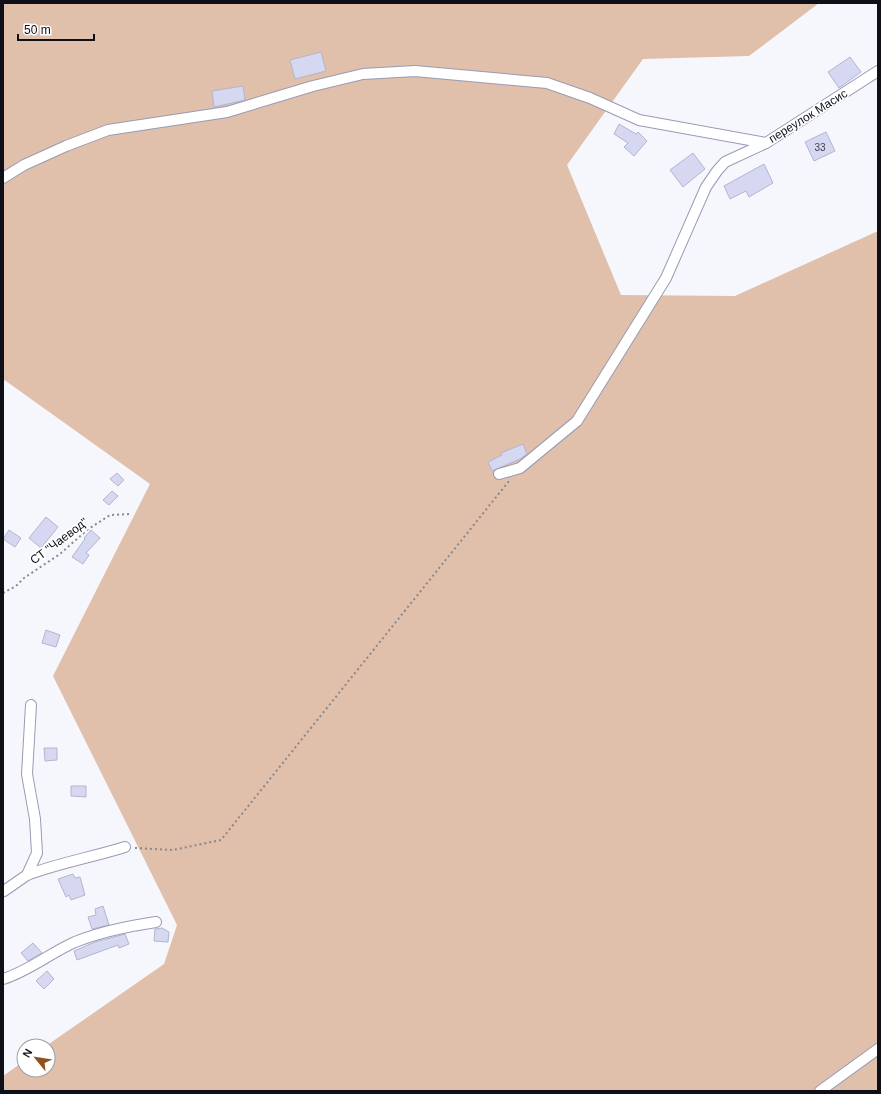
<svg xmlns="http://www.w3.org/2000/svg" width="881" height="1094" font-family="Arial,sans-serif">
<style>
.green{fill:#e0bfab}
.building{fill:#d6d8f2;stroke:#b3b5ce}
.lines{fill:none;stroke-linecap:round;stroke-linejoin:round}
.minor-casing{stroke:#999bb3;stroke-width:12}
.path{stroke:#87888e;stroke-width:2;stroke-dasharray:2 3;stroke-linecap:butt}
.minor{stroke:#fff;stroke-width:10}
.labels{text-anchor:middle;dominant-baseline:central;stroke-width:3.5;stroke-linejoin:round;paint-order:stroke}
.number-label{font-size:10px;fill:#40414e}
.street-label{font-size:12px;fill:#0e0f17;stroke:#fff}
</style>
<rect width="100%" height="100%" fill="#f6f7fc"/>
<!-- green -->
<path class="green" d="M3,3H819L749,56L643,59L567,165L621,295L735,296L878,231V1091H3V1076L24,1061V1070H48V1046H46L164,964L177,925L53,676L150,484L3,379Z"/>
<!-- building -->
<g class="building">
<path d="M321,52L326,71L295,79L290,60Z"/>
<path d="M850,57L861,72L839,88L828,72Z"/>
<path d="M243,86L245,100L214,107L212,91Z"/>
<path d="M619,124L636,134L638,132L647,141L634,156L624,147L628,143L614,134Z"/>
<path d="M826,132L835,151L814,161L805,142Z"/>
<path d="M693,153L705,169L683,187L670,170Z"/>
<path d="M764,164L773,183L749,197L746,191L730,199L724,186Z"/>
<path d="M523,444L527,454L520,459L492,471L488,462L502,455L501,453Z"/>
<path d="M117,473L124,480L118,486L110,479Z"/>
<path d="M112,491L118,496L109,505L103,500Z"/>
<path d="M46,517L58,527L41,548L29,538Z"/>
<path d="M9,530L21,538L15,547L3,539Z"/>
<path d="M91,530L100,538L86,553L89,555L83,564L72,557L85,539L84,538Z"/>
<path d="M46,630L60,635L56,647L42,643Z"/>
<path d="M44,748H57V760L45,761Z"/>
<path d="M71,786H86V797L71,796Z"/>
<path d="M73,874L75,878L80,877L85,895L71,900L69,895L66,897L58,879Z"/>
<path d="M103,906L109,925L92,929L88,917L96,915L95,909Z"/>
<path d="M162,928L169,932L168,942L154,941L155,929Z"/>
<path d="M125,934L129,944L119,948L118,945L77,960L74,951L95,942Z"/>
<path d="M33,943L42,953L28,961L21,953Z"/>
<path d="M47,971L54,979L44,989L36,981Z"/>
</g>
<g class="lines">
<!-- minor casing -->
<g class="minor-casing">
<g id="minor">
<path d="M3,178L24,165L66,146L108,130L227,112L313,86L363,74L415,71L547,83L590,98L639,120L766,143L878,71"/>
<path d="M499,474L520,468L577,421L666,278L706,187L717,171L725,162L766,143"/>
<path d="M27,875C59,863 93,857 125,847"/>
<path d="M3,890L4,891L27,875L37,853L35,819L27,774L31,705"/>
<path d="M3,979C29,971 50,953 75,942C100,932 129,926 156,922"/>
<path d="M820,1091L878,1049"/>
</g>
</g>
<!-- path -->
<g class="path">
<path d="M3,593L16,586L24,578L60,554L87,530L110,515L130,514"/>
<path d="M135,848L173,850L221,840L509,481"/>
</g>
<!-- minor -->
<use href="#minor" class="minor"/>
</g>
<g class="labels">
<!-- number labels -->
<g class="number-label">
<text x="820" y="147">33</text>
</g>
<!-- street labels -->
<g class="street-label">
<text transform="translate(808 116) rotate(-32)">переулок Масис</text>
<text transform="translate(59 541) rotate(-37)">СТ "Чаевод"</text>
</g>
</g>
<!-- border -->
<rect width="881" height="1094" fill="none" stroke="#0e0f17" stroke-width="8"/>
<!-- north arrow -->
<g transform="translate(36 1058) rotate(300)"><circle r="19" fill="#ffffff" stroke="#9f9fa2"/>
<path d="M0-3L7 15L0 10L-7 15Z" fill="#92501e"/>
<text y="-6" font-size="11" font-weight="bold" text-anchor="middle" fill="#0e0f17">N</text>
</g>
<!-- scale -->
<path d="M18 34v6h76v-6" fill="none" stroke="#0e0f17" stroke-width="2"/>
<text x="24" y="34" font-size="12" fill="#0e0f17" stroke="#ffffff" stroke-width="3" paint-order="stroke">50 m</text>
</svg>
